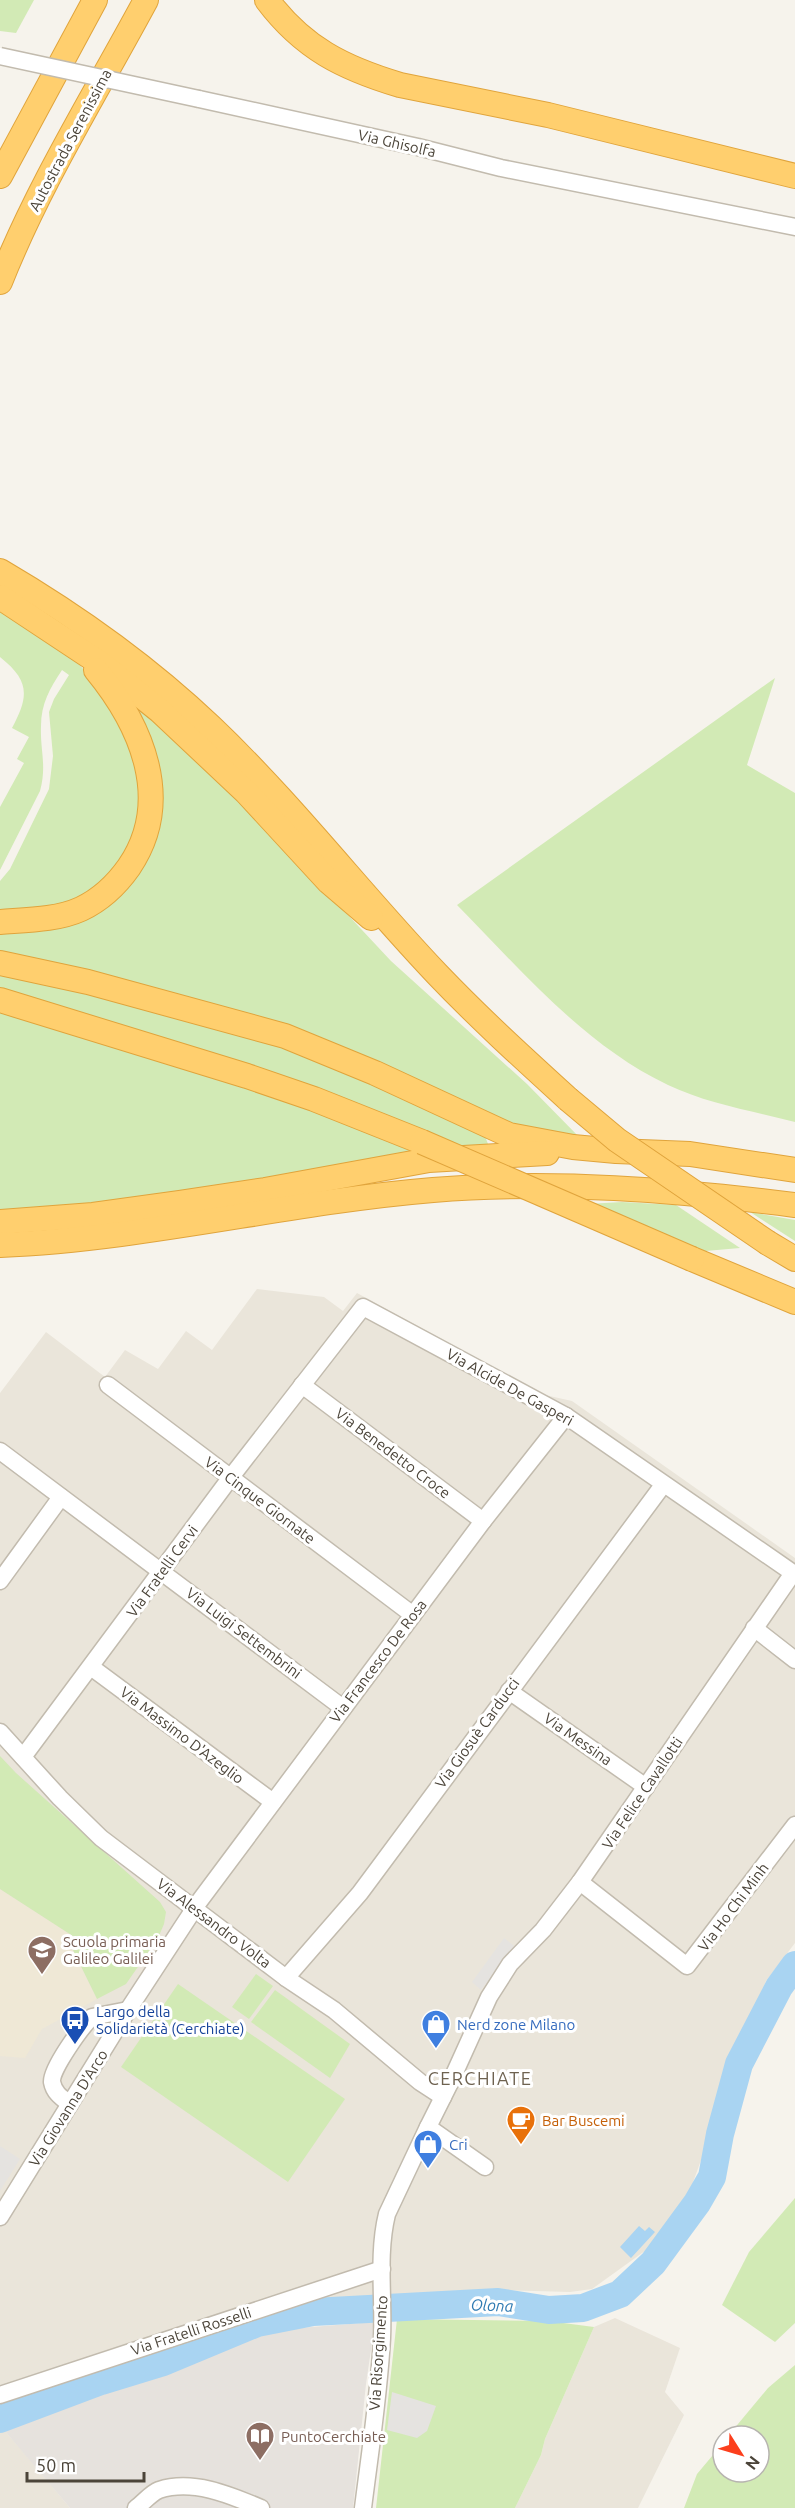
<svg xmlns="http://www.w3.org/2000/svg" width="795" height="2508" font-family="Ubuntu,sans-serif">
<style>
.residential{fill:#eae5da}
.industrial{fill:#e6e2dd}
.education{fill:#efe8d6}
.green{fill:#d2eab5}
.parking{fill:#e5e3e0}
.water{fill:#a9d4f2}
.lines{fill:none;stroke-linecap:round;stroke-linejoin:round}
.river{stroke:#a9d4f2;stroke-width:28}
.minor-casing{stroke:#c2bbae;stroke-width:19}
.highway-casing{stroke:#e0a43c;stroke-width:26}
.minor{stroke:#fff;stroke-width:16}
.highway{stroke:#ffcf6e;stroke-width:24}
.minor-bridge-casing{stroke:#c2bbae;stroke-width:19;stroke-linecap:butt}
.highway-bridge-casing{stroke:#e0a43c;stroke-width:26;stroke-linecap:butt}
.minor-bridge{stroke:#fff;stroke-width:16}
.highway-bridge{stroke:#ffcf6e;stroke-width:24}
.labels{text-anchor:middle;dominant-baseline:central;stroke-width:6;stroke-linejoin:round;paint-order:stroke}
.street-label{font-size:15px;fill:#4b4439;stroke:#fff}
.education-label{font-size:15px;fill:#785e54;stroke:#fff;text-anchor:start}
.transit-label{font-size:15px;fill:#164399;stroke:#fff;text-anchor:start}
.shop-label{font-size:15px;fill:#366cbe;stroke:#fff;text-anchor:start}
.food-label{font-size:15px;fill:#c56008;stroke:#fff;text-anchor:start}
.water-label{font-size:16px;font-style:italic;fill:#2e7ab2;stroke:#fff}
.quarter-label{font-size:18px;letter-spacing:1.5px;fill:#6e6250;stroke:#fff}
</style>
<rect width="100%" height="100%" fill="#f6f3ec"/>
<!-- residential -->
<g class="residential">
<path d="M257,1289L324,1297L343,1311L357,1293L545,1395L572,1401L795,1558V1943L766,1981L688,2196L649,2248L592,2289L570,2292L501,2290L323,2302L280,2308L0,2406V1393L46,1332L105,1377L125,1350L158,1369L186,1331L212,1350Z"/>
<path d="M615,2318L680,2348L665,2392L684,2415L638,2508H515L541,2455L545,2439L594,2327Z"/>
<path d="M4,2430L25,2454L70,2508H0V2431Z"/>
</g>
<!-- industrial -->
<path class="industrial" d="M375,2322L366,2384L353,2508H70L4,2430L78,2399L273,2330Z"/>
<!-- education -->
<path class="education" d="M0,1889L79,1940L73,1951L97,1999L42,2029L25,2058L0,2056Z"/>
<!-- green -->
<g class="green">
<path d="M0,0H34L16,33L0,31Z"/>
<path d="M0,607L76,661L96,683L129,737L144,788L136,838L109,878L71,903L0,914V881L10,869L49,789L53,756L49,712L54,699L69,675L62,670C50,688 41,704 41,726C40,751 47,765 40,791L0,870V807L24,763L17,759L29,737L12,728C29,696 30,681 0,657Z"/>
<path d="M775,678L747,765L795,793V1122C753,1111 708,1104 668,1085C584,1045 521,970 457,905Z"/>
<path d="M136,704L262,823L391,961L527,1084L581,1139L516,1129L369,1061L0,957V929L42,925L148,853L132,709Z"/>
<path d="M0,971L256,1037L330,1063L485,1136L488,1144L486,1147H454L0,992Z"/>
<path d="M0,1008L270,1092L420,1153L319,1172L0,1216Z"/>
<path d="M622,1202L676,1205L740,1248L694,1252L587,1204Z"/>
<path d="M750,1212L795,1220V1241Z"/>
<path d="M0,1756L16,1773L160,1902L166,1912L164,1924L158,1938L126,1984L97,1999L73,1950L79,1940L0,1889Z"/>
<path d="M256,1974L273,1986L249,2019L232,2007Z"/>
<path d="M178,1984L345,2099L288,2182L121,2067Z"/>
<path d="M275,1990L350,2044L330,2078L251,2022Z"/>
<path d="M795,2198V2323L775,2342L722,2305L749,2252Z"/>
<path d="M397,2319L548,2321L594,2327L545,2439L541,2455L515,2508H376Z"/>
<path d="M795,2365V2508H684L697,2474L723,2443V2472H759V2436H728L768,2388Z"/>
</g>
<!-- parking -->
<g class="parking">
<path d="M504,1938L514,1946L481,1990L472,1982Z"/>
<path d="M0,2146L20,2159L0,2191Z"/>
<path d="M392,2392L436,2406L427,2431L417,2438L387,2430Z"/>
</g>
<!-- water -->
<path class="water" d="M639,2226L645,2231L649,2227L655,2232L631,2258L620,2247Z"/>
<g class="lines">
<!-- river -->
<path class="river" d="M0,2419L101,2381L163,2362L257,2323L313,2312L498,2302L549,2310L583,2308L620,2294L653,2263L697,2203L712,2177L720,2134L739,2064L779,1987L795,1965"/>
<!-- minor casing -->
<g class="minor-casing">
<g id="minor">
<path d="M199,99L418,147L501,168L795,227"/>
<path d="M108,1385L413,1615"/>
<path d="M302,1385L483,1521"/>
<path d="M0,1451L343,1708"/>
<path d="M0,1581L61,1497"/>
<path d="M754,1628L795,1660"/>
<path d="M91,1667L273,1802"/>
<path d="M509,1691L646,1787"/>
<path d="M0,1732L60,1798L101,1838L286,1978L334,2010L420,2082L443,2097"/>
<path d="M23,1757L231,1477L363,1307L566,1416L793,1573L580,1882L543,1930L510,1964L489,1997L451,2081L428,2127L387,2214C377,2255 384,2297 382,2338C379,2395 370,2452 363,2508"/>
<path d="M580,1882L687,1966L795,1825"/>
<path d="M286,1978L360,1893L663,1485"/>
<path d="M70,2104C62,2098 54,2093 52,2082C51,2069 82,2026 92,2017L128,2010"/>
<path d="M428,2127L485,2167"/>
<path d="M0,2217L128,2010L198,1903L483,1521L566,1416"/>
<path d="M0,2395L382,2269"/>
<path d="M136,2508C143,2503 151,2493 159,2490C193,2479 230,2495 261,2508"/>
</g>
</g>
<!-- highway casing -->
<g class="highway-casing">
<g id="highway">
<path d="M267,0C303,48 343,68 400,85L548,115L795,176"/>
<path d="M0,176L95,0"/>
<path d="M0,282C39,184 96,93 146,0"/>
<path d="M0,571C75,615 148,667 211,727C292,804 360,893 437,974C479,1018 523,1058 568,1099"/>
<path d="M0,597L104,666L160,711L246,792L329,882L371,918"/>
<path d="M0,922C26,920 57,920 81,909C100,900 117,884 129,867C174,801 142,726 96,670"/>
<path d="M0,963L88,982L285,1036L375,1073L509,1135L573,1147L616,1151L690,1154L795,1170"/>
<path d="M0,1000L247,1076L314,1099L422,1142"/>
<path d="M0,1222L93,1215L180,1203L265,1190L429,1160L547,1153"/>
<path d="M768,1243L795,1259"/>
<path d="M0,1245C146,1239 288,1202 433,1190C554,1180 675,1190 795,1205"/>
<path d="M692,1259L795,1302"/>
</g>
</g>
<!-- minor -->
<use href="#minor" class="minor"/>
<!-- highway -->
<use href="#highway" class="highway"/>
<!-- minor-bridge casing -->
<g class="minor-bridge-casing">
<path id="minor-bridge" d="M0,56L199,99"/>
</g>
<!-- highway-bridge casing -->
<g class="highway-bridge-casing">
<g id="highway-bridge">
<path d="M568,1099L617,1140L768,1243"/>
<path d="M422,1142L692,1259"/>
</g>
</g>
<!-- minor-bridge -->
<use href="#minor-bridge" class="minor-bridge"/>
<!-- highway-bridge -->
<use href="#highway-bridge" class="highway-bridge"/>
</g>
<!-- icons -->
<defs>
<g id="school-pin" transform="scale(1.5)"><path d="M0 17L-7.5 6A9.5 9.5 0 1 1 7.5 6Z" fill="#8d6e63" stroke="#fff"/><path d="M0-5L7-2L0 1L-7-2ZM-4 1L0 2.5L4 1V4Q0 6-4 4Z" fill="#fff"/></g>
<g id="bus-pin" transform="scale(1.5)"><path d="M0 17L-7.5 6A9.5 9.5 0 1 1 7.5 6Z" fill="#1a4fb4" stroke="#fff"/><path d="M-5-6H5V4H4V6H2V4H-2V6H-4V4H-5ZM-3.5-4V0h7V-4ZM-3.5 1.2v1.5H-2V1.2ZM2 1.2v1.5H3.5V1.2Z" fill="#fff"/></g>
<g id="shop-pin" transform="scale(1.5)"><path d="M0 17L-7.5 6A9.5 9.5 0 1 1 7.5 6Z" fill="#3f7fe0" stroke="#fff"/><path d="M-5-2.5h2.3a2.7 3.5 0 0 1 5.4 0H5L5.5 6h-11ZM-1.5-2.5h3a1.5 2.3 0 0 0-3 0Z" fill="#fff"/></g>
<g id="cafe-pin" transform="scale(1.5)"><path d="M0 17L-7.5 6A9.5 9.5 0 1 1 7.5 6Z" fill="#e8710a" stroke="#fff"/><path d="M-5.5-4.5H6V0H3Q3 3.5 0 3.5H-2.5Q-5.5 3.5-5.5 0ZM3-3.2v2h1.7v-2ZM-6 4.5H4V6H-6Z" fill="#fff"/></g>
<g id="library-pin" transform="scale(1.5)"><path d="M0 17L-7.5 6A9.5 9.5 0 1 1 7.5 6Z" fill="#8d6e63" stroke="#fff"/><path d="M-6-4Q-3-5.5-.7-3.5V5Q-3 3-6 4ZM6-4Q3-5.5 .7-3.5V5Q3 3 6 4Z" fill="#fff"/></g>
</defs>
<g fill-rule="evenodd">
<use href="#school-pin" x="42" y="1950"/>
<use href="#bus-pin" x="75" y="2020"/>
<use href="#shop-pin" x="436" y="2024"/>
<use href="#cafe-pin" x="521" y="2120"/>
<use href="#shop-pin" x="428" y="2144"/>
<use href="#library-pin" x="260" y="2436"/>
</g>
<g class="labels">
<!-- street labels -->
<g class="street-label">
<text transform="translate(70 140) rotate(-62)">Autostrada Serenissima</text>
<text transform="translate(397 143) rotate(13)">Via Ghisolfa</text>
<text transform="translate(510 1387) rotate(29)">Via Alcide De Gasperi</text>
<text transform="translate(393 1453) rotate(37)">Via Benedetto Croce</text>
<text transform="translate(260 1500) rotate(37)">Via Cinque Giornate</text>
<text transform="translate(162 1571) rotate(-54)">Via Fratelli Cervi</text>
<text transform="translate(244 1633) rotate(37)">Via Luigi Settembrini</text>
<text transform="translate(378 1661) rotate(-53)">Via Francesco De Rosa</text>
<text transform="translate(477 1733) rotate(-54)">Via Giosuè Carducci</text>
<text transform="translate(182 1735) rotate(37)">Via Massimo D'Azeglio</text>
<text transform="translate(578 1739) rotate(35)">Via Messina</text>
<text transform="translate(642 1793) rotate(-56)">Via Felice Cavallotti</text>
<text transform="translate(733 1907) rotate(-53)">Via Ho Chi Minh</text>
<text transform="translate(214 1923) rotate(37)">Via Alessandro Volta</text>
<text transform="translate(68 2108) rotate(-58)">Via Giovanna D'Arco</text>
<text transform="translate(191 2331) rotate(-18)">Via Fratelli Rosselli</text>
<text transform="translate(378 2353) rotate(-86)">Via Risorgimento</text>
</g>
<!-- education labels -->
<g class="education-label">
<text x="63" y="1941">Scuola primaria<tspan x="63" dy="17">Galileo Galilei</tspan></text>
<text x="281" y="2436">PuntoCerchiate</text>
</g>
<!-- transit labels -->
<g class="transit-label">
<text x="96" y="2011">Largo della<tspan x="96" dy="17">Solidarietà (Cerchiate)</tspan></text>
</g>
<!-- shop labels -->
<g class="shop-label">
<text x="457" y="2024">Nerd zone Milano</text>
<text x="449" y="2144">Cri</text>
</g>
<!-- food labels -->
<g class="food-label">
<text x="542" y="2120">Bar Buscemi</text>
</g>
<!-- water labels -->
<g class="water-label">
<text transform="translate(492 2305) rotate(2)">Olona</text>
</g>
<!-- quarter labels -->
<g class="quarter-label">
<text x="480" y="2078">CERCHIATE</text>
</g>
</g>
<!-- north arrow -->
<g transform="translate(741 2454) rotate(127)"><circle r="28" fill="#ffffff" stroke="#b7b4b0" stroke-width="1.5"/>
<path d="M0-4.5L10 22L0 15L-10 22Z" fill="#fc3f1d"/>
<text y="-9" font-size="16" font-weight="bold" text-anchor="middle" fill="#4b4439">N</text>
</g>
<!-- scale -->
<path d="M27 2472v9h117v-9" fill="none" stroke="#4b4439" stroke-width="3"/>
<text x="36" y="2472" font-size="18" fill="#4b4439" stroke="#ffffff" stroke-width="4.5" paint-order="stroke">50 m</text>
</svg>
